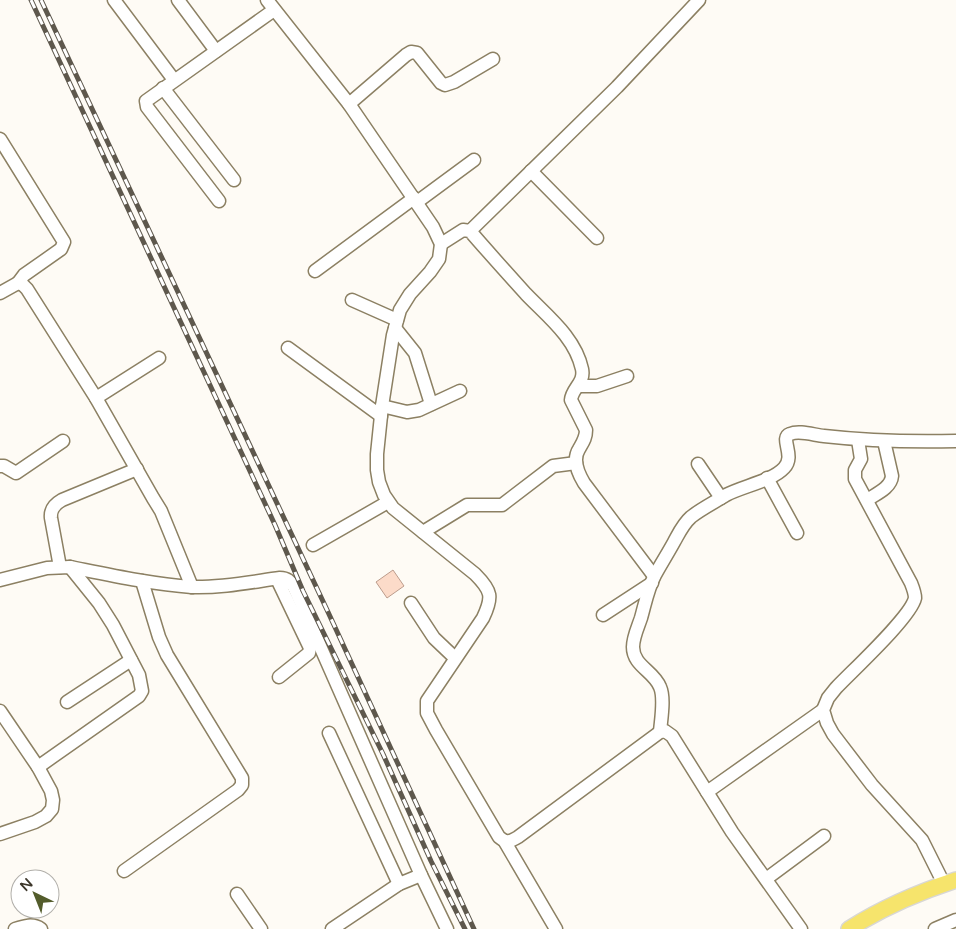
<svg xmlns="http://www.w3.org/2000/svg" width="956" height="929" font-family="'Varela Round',sans-serif">
<style>
.building{fill:#fcdbc9;stroke:#bc9c8c}
.lines{fill:none;stroke-linecap:round;stroke-linejoin:round}
.minor-casing{stroke:#8c8063;stroke-width:15}
.major-casing{stroke:#d8d7d5;stroke-width:18}
.minor{stroke:#fff;stroke-width:12}
.major{stroke:#f6e46c;stroke-width:15}
.rail-casing{stroke:#5e584d;stroke-width:5}
.rail{stroke:#fff;stroke-width:3;stroke-dasharray:9;stroke-linecap:butt}
</style>
<rect width="100%" height="100%" fill="#fefbf5"/>
<!-- building -->
<path class="building" d="M393,570L404,586L387,598L376,582Z"/>
<g class="lines">
<!-- minor casing -->
<g class="minor-casing">
<g id="minor">
<path d="M114,0L174,80"/>
<path d="M178,0L216,51"/>
<path d="M267,0L349,104L433,227L441,244L439,259L430,272L410,294L400,310L393,335L382,406L377,454V470L379,482L384,495L393,508L475,574C492,591 493,597 483,618L427,701V713L436,730L499,837C506,843 510,842 518,837L660,732L665,731L672,736L732,832L801,929"/>
<path d="M163,88L234,180"/>
<path d="M349,104L406,55L411,52L417,53L441,83L445,85L454,82L493,59"/>
<path d="M0,139L64,242L61,249L24,275L18,283"/>
<path d="M531,171L597,238"/>
<path d="M219,201L147,107L146,101L274,10"/>
<path d="M417,202L474,160"/>
<path d="M470,231L617,87L699,0"/>
<path d="M441,244L463,230L470,231C488,252 507,273 526,294C547,316 575,337 582,369C585,383 572,388 571,400L586,430C586,438 583,442 579,449C572,460 578,473 584,483L654,576"/>
<path d="M315,271L414,198"/>
<path d="M0,293L18,283L23,285L27,289L96,398L153,498L161,511L192,587"/>
<path d="M352,300L397,320"/>
<path d="M395,328L415,353L431,404"/>
<path d="M288,348L381,416"/>
<path d="M579,386H597L627,376"/>
<path d="M96,398L159,358"/>
<path d="M382,406L407,412L419,410L460,391"/>
<path d="M858,440L861,459L855,470V479L911,583C913,588 915,593 915,598C911,617 852,671 836,688L828,698L823,710L827,723L833,734L872,785L922,840L944,884"/>
<path d="M698,464L721,498"/>
<path d="M0,466H4L16,473L63,441"/>
<path d="M767,478L797,533"/>
<path d="M867,500C876,494 891,488 892,476L884,441"/>
<path d="M423,532L467,505H502L553,466L576,463"/>
<path d="M313,545L388,502"/>
<path d="M60,567L51,518C50,509 55,504 62,500L137,469"/>
<path d="M277,579L310,648L309,653L279,677"/>
<path d="M0,580L47,568L70,567C110,575 151,584 192,587C221,588 251,582 280,578C287,578 290,581 294,587L421,875L447,929"/>
<path d="M411,603L434,638L455,658"/>
<path d="M603,615L652,583"/>
<path d="M67,702L131,660"/>
<path d="M0,711L38,767L51,791L53,800L52,809L46,816L35,822L0,834"/>
<path d="M660,732C661,719 665,698 660,687C654,671 633,666 633,647C633,637 638,627 641,618C645,604 648,588 655,575C661,564 668,553 674,542C679,533 683,524 691,517C701,509 715,502 726,495C743,486 772,481 784,468C796,456 779,438 790,434C799,430 814,435 824,436C868,441 911,442 956,441"/>
<path d="M329,733L399,884"/>
<path d="M38,767L139,696L142,691L139,675L113,625L99,603L70,567"/>
<path d="M707,792L823,710"/>
<path d="M505,842L556,929"/>
<path d="M124,871L238,790L242,785V778L167,655L159,637L142,581"/>
<path d="M766,879L824,836"/>
<path d="M237,894L261,929"/>
<path d="M15,929C24,926 33,923 41,929"/>
<path d="M332,929L399,884L421,875"/>
<path d="M935,929L956,920"/>
</g>
</g>
<!-- major casing -->
<g class="major-casing">
<path id="major" d="M849,929C882,908 919,892 956,880"/>
</g>
<!-- minor -->
<use href="#minor" class="minor"/>
<!-- major -->
<use href="#major" class="major"/>
<!-- rail casing -->
<g class="rail-casing">
<g id="rail">
<path d="M31,0L275,525L303,591L383,754L431,861L465,929"/>
<path d="M41,0L328,612L474,929"/>
</g>
</g>
<!-- rail -->
<use href="#rail" class="rail"/>
</g>
<!-- north arrow -->
<g transform="translate(35 894) rotate(317)"><circle r="24" fill="#ffffff" stroke="#b1afaa"/>
<path d="M0-4L9 19L0 12L-9 19Z" fill="#535c2b"/>
<text y="-8" font-size="14" font-weight="bold" text-anchor="middle" fill="#3d372b">N</text>
</g>
</svg>
